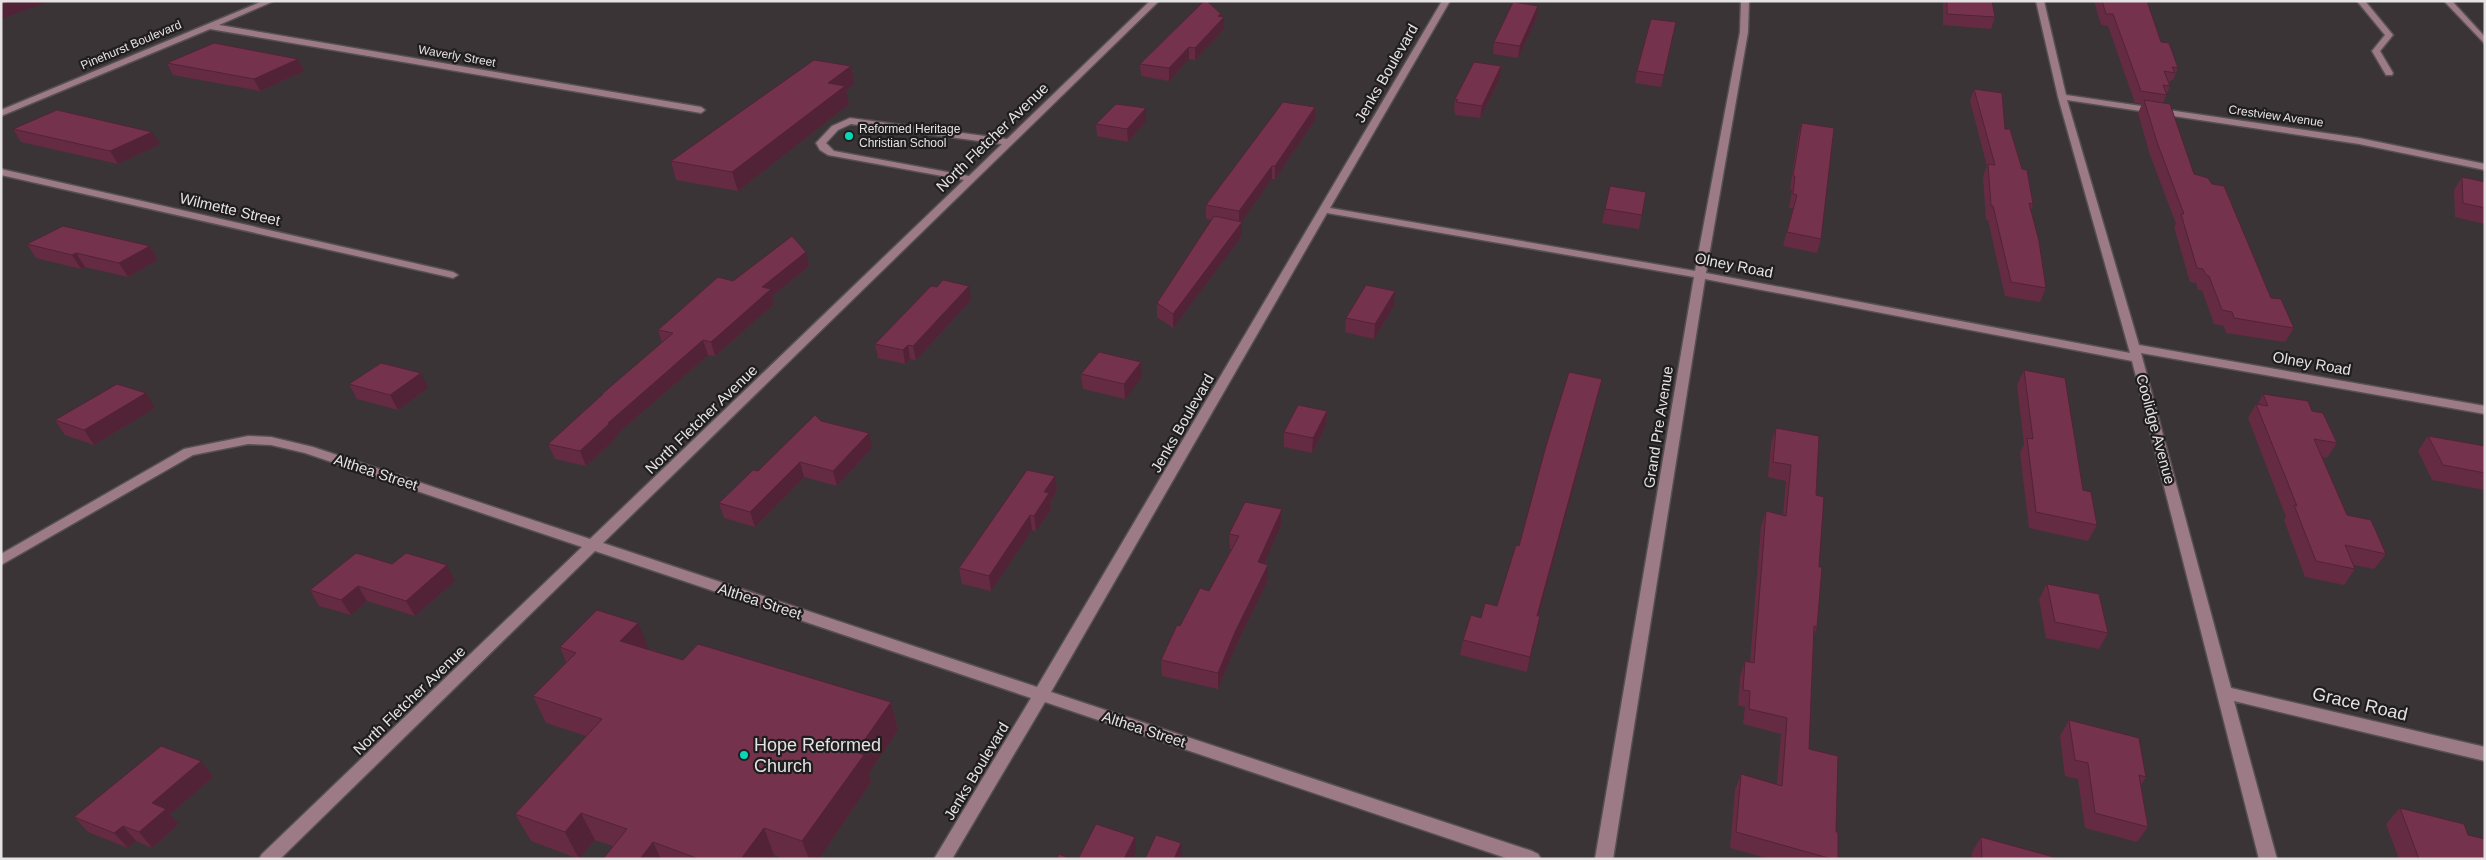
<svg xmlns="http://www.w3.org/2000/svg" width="2486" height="860" font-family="Helvetica,sans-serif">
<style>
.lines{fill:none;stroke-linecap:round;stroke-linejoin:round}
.minor-casing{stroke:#555052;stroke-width:3}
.minor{fill:#9d7b86;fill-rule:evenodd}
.wall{fill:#652b42}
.shaded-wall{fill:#522336}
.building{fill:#75324d;stroke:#522336}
.poi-dot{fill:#0ad5b5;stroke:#1f1d1d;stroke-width:2}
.labels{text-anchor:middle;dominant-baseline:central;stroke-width:4.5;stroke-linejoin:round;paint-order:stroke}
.far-street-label{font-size:12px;fill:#e5e2e3;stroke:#1f1d1d}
.far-poi-label{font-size:12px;fill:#e5e2e3;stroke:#1f1d1d;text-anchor:start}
.street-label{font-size:15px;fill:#e5e2e3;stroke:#1f1d1d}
.near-street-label{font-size:18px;fill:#e5e2e3;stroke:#1f1d1d}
.near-poi-label{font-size:18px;fill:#e5e2e3;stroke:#1f1d1d;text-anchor:start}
</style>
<rect width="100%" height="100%" fill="#3a3436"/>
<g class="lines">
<!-- minor casing -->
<g class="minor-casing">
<g id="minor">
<path d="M263,1H274L219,25L701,107L705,110L701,113L210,29L1,116V110Z"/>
<path d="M1150,1H1159L603,543L1037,687L1442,1H1450L1330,208L1695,271L1740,32L1741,1H1749L1748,32L1706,273L2130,353L2058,97L2036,1H2044L2066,95L2359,138L2485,164V170L2359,144L2067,100L2139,345L2485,406V414L2141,353L2231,688L2485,747V761L2234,701L2277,859H2259L2132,361L1705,279L1613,859H1595L1694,277L1327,213L1051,692L1532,851L1538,854L1541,859H1509L1045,702L952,859H934L1031,698L595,551L280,859H259L262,854L582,547L305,453L271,445L248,444L193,455L1,565V554L184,449L248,436L271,437L313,447L590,539L964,180L828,155L820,150L816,143L832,126L850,118L1007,139ZM851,124L1002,144L969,176L834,151L826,143L838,130Z"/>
<path d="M2357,1H2365L2393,35L2380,51L2393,73L2392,75H2386L2372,51L2385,35Z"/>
<path d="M2444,1H2452L2485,37V44Z"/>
<path d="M1,169L453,272L458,275L453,278L1,175Z"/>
</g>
</g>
<!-- minor -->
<use href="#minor" class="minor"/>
</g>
<!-- wall -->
<g class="wall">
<path d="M1943,1H1992L1995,17L1991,29L1943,25Z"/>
<path d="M2094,1H2147L2161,42L2178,68L2173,80H2171L2169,84L2170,86L2163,103L2194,174L2271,298L2294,328L2285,342L2226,333L2224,326L2214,324L2202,290H2198L2196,283L2190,282L2174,227L2176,224L2150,155L2138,113L2142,104L2135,103L2108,26L2101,25Z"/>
<path d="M1221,14V17L1224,29L1195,60L1189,59L1169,81L1141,76L1140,64Z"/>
<path d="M1537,17L1518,58L1493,54L1494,42Z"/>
<path d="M1676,22L1661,87L1635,83L1637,71Z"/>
<path d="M298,59L304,71L260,91L173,75L167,63Z"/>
<path d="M851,66L854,84L846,90L849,104L738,191L676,180L671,161Z"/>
<path d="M1500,78L1480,118L1455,115V112H1454L1455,99Z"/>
<path d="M1974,89L2005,129L2033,204L2031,210L2046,288L2040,302L2005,296L1988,220H1986L1983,177L1987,166L1970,101Z"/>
<path d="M1315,120L1275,179H1272L1241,222L1242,236L1173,328L1157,317V303L1212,220L1206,219V205Z"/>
<path d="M1146,121L1128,142L1097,136L1096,124Z"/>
<path d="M1802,123L1821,239L1817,253L1783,246L1793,208H1789L1792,190L1790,189L1798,136Z"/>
<path d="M13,129L160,144L118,164L21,142Z"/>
<path d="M2462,177L2485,182V224L2455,217L2454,190Z"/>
<path d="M1646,192L1639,229L1602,223L1605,209Z"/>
<path d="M27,244L150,246L158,260L128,277L85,267L81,269L36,258Z"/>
<path d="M809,266L772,296L774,304L715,356L708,355L615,436L616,438L586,466L555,459L548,444L602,395V394L662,343L658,330L733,281Z"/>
<path d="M937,287L971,300L916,360L910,359L905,364L878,358L875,344Z"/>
<path d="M1394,306L1374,339L1345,332L1346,318Z"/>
<path d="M1141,362L1142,377L1125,399L1083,389L1081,374Z"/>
<path d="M2024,370L2097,525L2088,541L2029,528L2020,453L2024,444L2017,385Z"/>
<path d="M1602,379L1599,393L1538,616H1540L1527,672L1460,655L1463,640L1497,606L1519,546Z"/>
<path d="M349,384L428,388L398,410L357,399Z"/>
<path d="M2263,394L2312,411L2337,443L2327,458L2322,457L2347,515L2386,554L2374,569L2353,565L2355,569L2344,585L2305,577L2284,520L2286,517L2248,418L2256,404H2258Z"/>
<path d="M155,408L94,445L65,435L55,420Z"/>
<path d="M1327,411L1326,426L1312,453L1284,447V432Z"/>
<path d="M821,421L872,448L837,486L804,477L755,527L724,518L719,503Z"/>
<path d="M1776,428L1816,495L1819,567L1817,627L1813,637L1809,749L1836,832L1838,859H1770L1730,848L1735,790L1741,774L1777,784L1781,734L1743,724L1745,707L1738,705L1740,677L1745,661L1750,662L1761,526L1766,511L1783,515L1786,481L1768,477L1771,443Z"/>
<path d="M2428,436L2485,446V490L2432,480L2418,451Z"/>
<path d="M1055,476L1057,491L1050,502L1051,509L1036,531L1032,530L991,591L962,584L959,568Z"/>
<path d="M1281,525L1264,564L1268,565V580L1235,648L1218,689L1162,676L1161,660L1180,626L1209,591L1231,550L1230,549L1229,534Z"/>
<path d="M392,564L455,581L415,616L367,601L351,615L319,606L310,590Z"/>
<path d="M2047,584L2108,633L2099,649L2046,638L2039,599Z"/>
<path d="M560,647L649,649L683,660L891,702L898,730L869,773L871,782L819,859H784L774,855L772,859H603L613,846L595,840L579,859L531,841L515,814L586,736L546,723L533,696L566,662Z"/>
<path d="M2069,720L2146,777L2141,785L2148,827L2137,842L2085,828L2078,779L2065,776L2060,736Z"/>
<path d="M201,761L213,777L170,814L179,824L152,848L136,841L128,848L88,832L74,817Z"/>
<path d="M2400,808L2468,835L2485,859H2399L2386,824Z"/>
<path d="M1981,837L2061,859H1972V852Z"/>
</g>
<!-- shaded-wall -->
<g class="shaded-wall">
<path d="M12,1H50L1,19V5Z"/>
<path d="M1538,6L1537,17L1518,58L1520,46Z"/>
<path d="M1221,14V21L1224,17V29L1195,60V48Z"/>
<path d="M1189,47V59L1169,81V68Z"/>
<path d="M298,59L304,71L260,91L254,79Z"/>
<path d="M851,66L854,84L846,90L849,104L738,191L732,172L828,83Z"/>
<path d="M1501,66L1500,78L1480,118L1482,106Z"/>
<path d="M1315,107V120L1275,179V166Z"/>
<path d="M1146,108V121L1128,142L1127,129Z"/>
<path d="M152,132L160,144L118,164L110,151Z"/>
<path d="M1272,166V179L1239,225V211Z"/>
<path d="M1242,222V236L1173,328V314Z"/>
<path d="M150,246L158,260L128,277L119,263Z"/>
<path d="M806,252L809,266L772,296L774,304L715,356L711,342L762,287Z"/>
<path d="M76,253L85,267L81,269L72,255Z"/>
<path d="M969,286L971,300L916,360L913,346Z"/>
<path d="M1395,291L1394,306L1374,339L1375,324Z"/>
<path d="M703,340L708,355L615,436L616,438L586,466L580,451L608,423Z"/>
<path d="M908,345L910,359L905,364L903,350Z"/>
<path d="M1141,362L1142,377L1125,399L1124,384Z"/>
<path d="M421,373L428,388L398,410L390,395Z"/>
<path d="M1602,379L1599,393L1534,631L1537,616Z"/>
<path d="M146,393L155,408L94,445L84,430Z"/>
<path d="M1327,411L1326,426L1312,453L1313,438Z"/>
<path d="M869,433L872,448L837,486L833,471Z"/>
<path d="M800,462L804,477L755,527L750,512Z"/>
<path d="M1055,476L1057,491L1050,502L1051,509L1036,531L1034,516L1044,492Z"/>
<path d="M1282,509L1281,525L1258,578V562Z"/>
<path d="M1030,515L1032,530L991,591L989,576Z"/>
<path d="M447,565L455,581L415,616L406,601Z"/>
<path d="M1268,565V580L1235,648L1218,689V673L1235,632Z"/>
<path d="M358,586L367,601L351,615L341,600Z"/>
<path d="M1540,616L1537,632L1527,672L1530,657Z"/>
<path d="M638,623L649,650L620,641Z"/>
<path d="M891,702L898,730L869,773L871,782L819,859H809L802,841L856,752Z"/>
<path d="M201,761L213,777L170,814L179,824L152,848L139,832L152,803Z"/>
<path d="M581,813L595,840L579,859L565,832Z"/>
<path d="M123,826L136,841L128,848L114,833Z"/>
<path d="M764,828L774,855L772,859H741Z"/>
<path d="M1135,837L1136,852L1133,859H1124Z"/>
<path d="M653,842L661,859H640Z"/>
<path d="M1181,843L1182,859H1174Z"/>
</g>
<!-- building -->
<g class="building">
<path d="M1,1H12L1,5Z"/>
<path d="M1204,1H1207L1221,14L1218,16L1224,17L1195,48L1189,47L1169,68L1140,64Z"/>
<path d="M1947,1H1992L1995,17L1947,14Z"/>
<path d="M2102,1H2147L2161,42L2169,43L2178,68L2172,67L2175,73L2164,71L2170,86L2163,85L2167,95L2141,91L2113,14H2106Z"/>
<path d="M1513,2L1538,6L1520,46L1494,42Z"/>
<path d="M1651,19L1676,22L1664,75L1637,71Z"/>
<path d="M214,43L298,59L254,79L167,63Z"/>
<path d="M814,60L851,66L828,83L845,86L732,172L671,161Z"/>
<path d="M1474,62L1501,66L1482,106L1456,102L1458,100L1455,99Z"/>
<path d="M1974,89L2002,93L2005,129H2010L2022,169L2027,170L2033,204L2029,203L2039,241L2046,288L2011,282L1993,206H1991L1988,164L1995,165Z"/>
<path d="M2144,100L2170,104L2194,174L2208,178L2212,184L2224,186L2271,298L2281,299L2294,328L2234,318L2232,312L2222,310L2209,276L2206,275L2203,269L2197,268L2181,214H2184L2157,142Z"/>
<path d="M1283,102L1315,107L1275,166H1272L1239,211L1206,205Z"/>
<path d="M1116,104L1146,108L1127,129L1096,124Z"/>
<path d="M57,110L152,132L110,151L13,129Z"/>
<path d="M1802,123L1834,128L1821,239L1787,232L1797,195L1793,194L1795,176H1793Z"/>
<path d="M2462,177L2485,182V208L2463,203Z"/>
<path d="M1610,186L1646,192L1642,215L1605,209Z"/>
<path d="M1214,216L1242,222L1173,314L1157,303Z"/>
<path d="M63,226L150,246L119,263L76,253L72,255L27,244Z"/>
<path d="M792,236L806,252L762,287L771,289L711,342L703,340L608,423H610L580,451L548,444L603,394H602L673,333L658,330L718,277L733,281Z"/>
<path d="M943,280L969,286L913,346L908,345L903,350L875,344L931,286L937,287Z"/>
<path d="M1366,285L1395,291L1375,324L1346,318Z"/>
<path d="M1099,352L1141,362L1124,384L1081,374Z"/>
<path d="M381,363L421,373L390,395L349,384Z"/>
<path d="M2024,370L2065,378L2083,490L2091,492L2097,525L2036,512L2027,438L2033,439Z"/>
<path d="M1569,372L1602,379L1537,616H1540L1530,657L1463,640L1471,615L1481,618L1485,603L1497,606L1516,545L1519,546L1546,446Z"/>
<path d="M117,384L146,393L84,430L55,420Z"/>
<path d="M2263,394L2308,401L2312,411L2323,413L2337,443L2314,439L2347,515L2371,520L2386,554L2345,545L2355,569L2316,561L2294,505L2297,506L2256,404L2268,406Z"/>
<path d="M1298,405L1327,411L1313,438L1284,432Z"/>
<path d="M815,415L821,421L869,433L833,471L800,462L750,512L719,503L753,470L758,471Z"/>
<path d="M1776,428L1819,436L1816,495L1824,497L1819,567H1822L1817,627L1814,626L1809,749L1838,756L1836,832H1838V859H1832L1736,832L1741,774L1782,786L1787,718L1749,709L1750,691L1743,690L1745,661L1754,663L1766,511L1786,516L1791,465L1773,462Z"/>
<path d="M2428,436L2485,446V473L2443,465Z"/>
<path d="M1027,470L1055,476L1044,492L1049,493L1034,516L1030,515L989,576L959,568Z"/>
<path d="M1245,502L1282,509L1258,562L1268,565L1235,632L1218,673L1161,660L1177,625L1180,626L1200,588L1209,591L1239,536L1229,534Z"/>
<path d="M356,553L392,564L406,553L447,565L406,601L358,586L341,600L310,590Z"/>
<path d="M2047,584L2099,594L2108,633L2055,622Z"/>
<path d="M597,610L638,623L620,641L683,660L698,644L891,702L856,752L864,755L802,841L764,828L741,859H699L653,842L640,859H603L627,829L581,813L565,832L515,814L602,719L533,696L576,653L560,647Z"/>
<path d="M2069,720L2139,738L2146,777L2139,775L2148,827L2095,813L2088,763L2075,760Z"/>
<path d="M161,746L201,761L152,803L166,809L139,832L123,826L114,833L74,817Z"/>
<path d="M2400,808L2464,824L2468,835L2485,839V859H2419Z"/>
<path d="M1096,824L1135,837L1124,859H1078Z"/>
<path d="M1156,835L1181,843L1174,859H1145Z"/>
<path d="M1981,837L2061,859H1982Z"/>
<path d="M1059,854L1071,859H1057Z"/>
</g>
<!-- markers -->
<g class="poi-dot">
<circle cx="849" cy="136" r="5"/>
<circle cx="744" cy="755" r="5"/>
</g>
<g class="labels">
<!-- far-street labels -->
<g class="far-street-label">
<text transform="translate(131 45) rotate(-23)">Pinehurst Boulevard</text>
<text transform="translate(457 56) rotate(10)">Waverly Street</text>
<text transform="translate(2276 116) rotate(8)">Crestview Avenue</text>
</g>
<!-- far-poi labels -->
<g class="far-poi-label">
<text x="859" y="129">Reformed Heritage<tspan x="859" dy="14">Christian School</tspan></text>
</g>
<!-- street labels -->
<g class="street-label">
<text transform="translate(1386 73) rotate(-60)">Jenks Boulevard</text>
<text transform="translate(992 137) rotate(-44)">North Fletcher Avenue</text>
<text transform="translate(230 209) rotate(13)">Wilmette Street</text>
<text transform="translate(1734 265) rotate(11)">Olney Road</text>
<text transform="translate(2312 363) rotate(10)">Olney Road</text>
<text transform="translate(701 419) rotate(-44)">North Fletcher Avenue</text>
<text transform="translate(1182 423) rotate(-60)">Jenks Boulevard</text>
<text transform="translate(1658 427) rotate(-81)">Grand Pre Avenue</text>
<text transform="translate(2156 429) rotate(75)">Coolidge Avenue</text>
<text transform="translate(376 472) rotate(18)">Althea Street</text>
<text transform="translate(760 601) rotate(18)">Althea Street</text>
<text transform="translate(409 700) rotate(-44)">North Fletcher Avenue</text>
<text transform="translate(1144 729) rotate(18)">Althea Street</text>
<text transform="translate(976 771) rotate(-59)">Jenks Boulevard</text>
</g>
<!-- near-street labels -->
<g class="near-street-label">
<text transform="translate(2360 704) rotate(13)">Grace Road</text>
</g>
<!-- near-poi labels -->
<g class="near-poi-label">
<text x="754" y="745">Hope Reformed<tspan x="754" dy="21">Church</tspan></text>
</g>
</g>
<!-- border -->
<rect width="2486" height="860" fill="none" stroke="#e5e2e3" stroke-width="5"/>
</svg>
